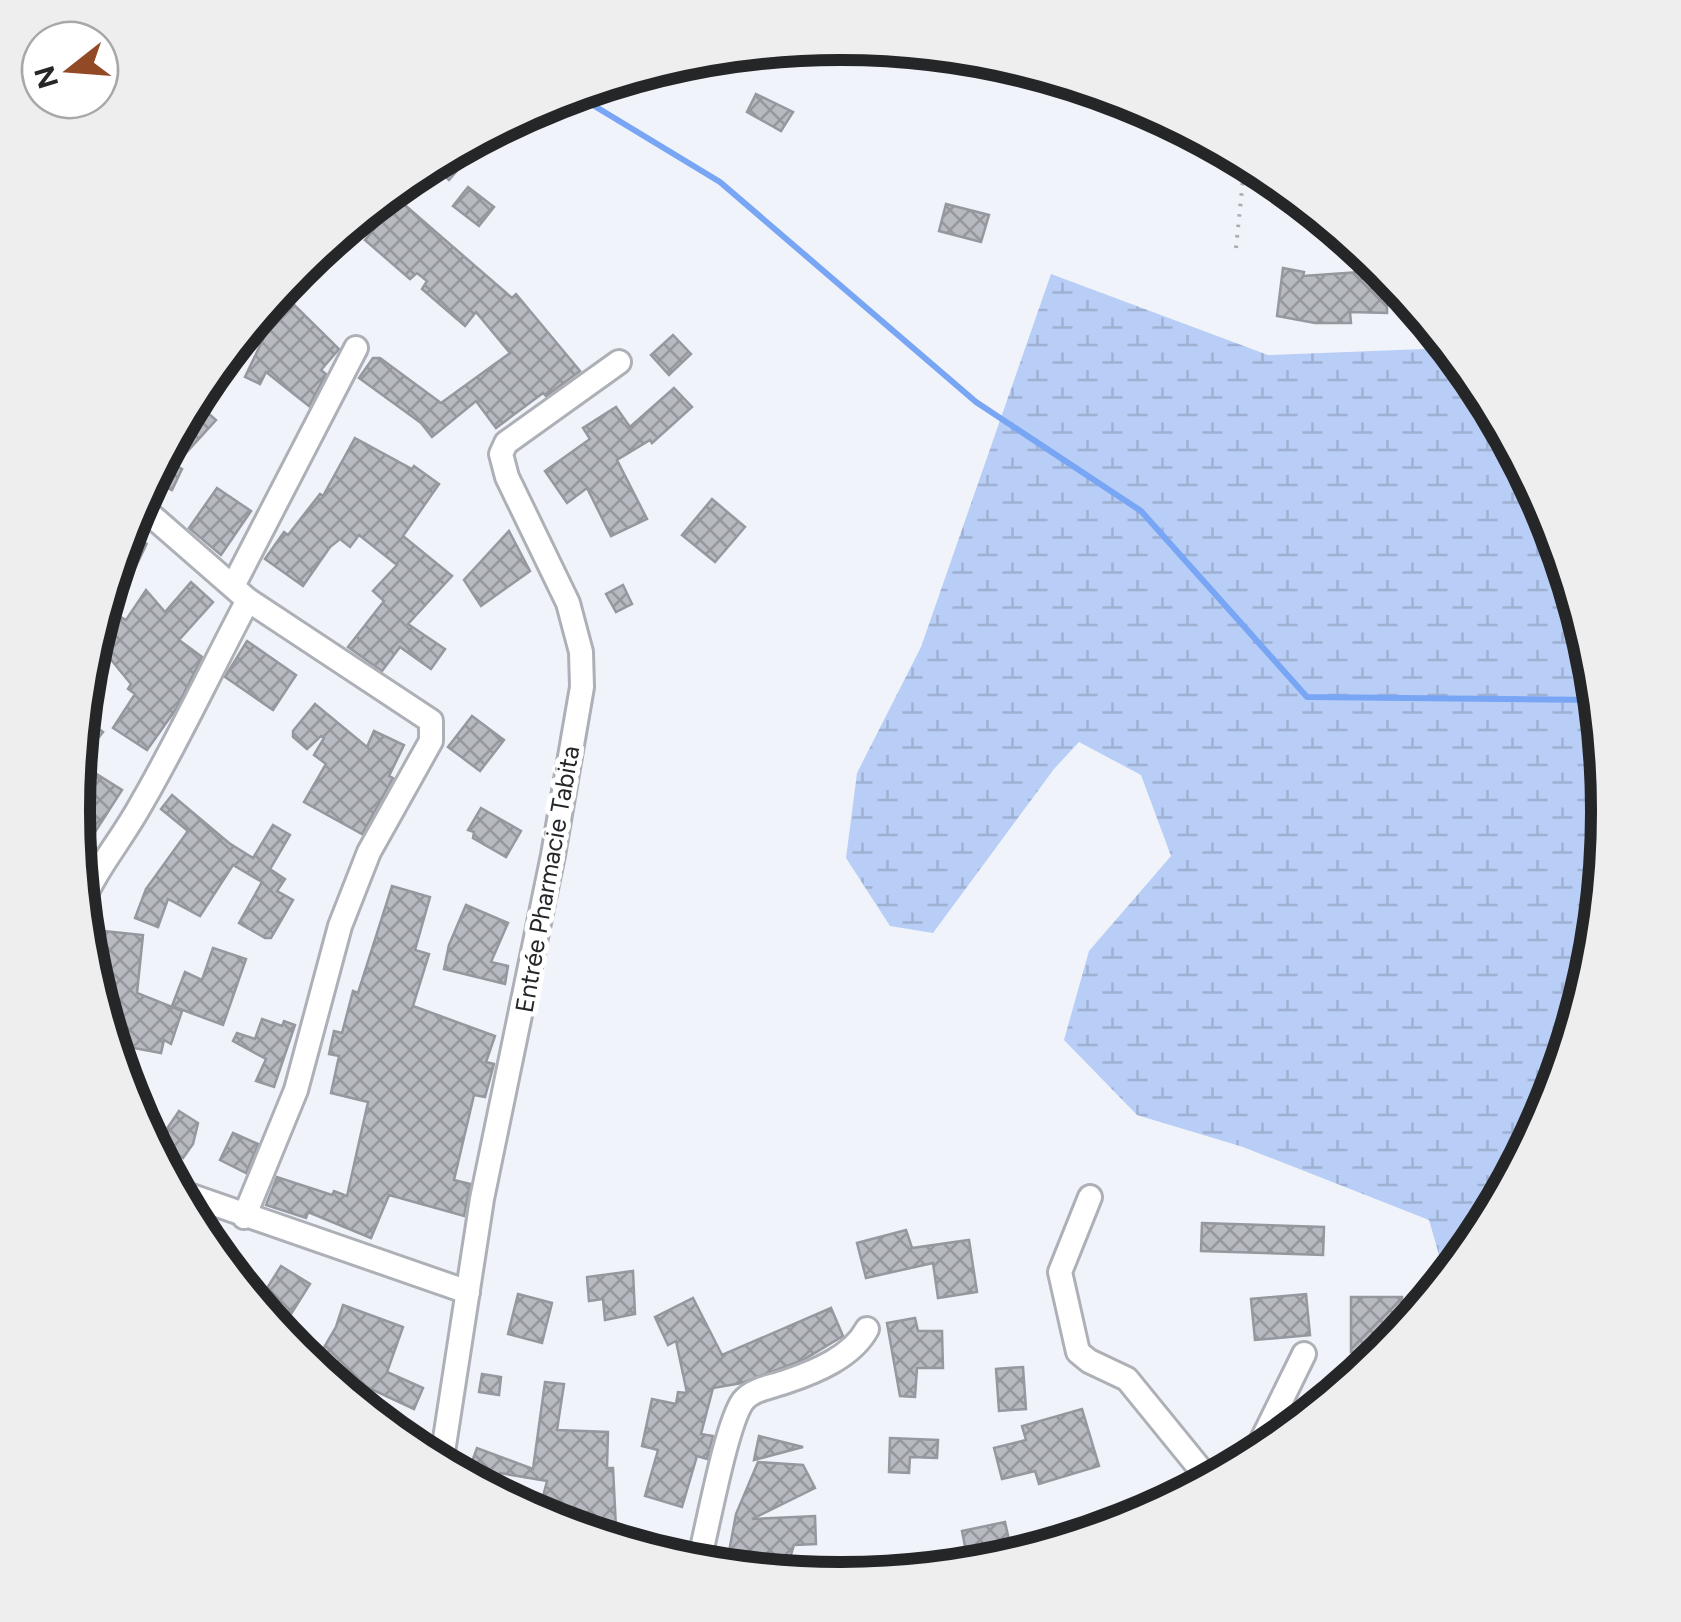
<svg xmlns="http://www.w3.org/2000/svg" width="1681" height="1622" font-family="Figtree,sans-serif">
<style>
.wetland{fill:url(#wetland-marsh)}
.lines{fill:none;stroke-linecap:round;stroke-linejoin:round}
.stream{stroke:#79a5f5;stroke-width:6}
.building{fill:url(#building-cross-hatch);stroke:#95989e;stroke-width:2.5}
.minor-casing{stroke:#adb0b6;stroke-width:28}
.path{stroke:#a9acb0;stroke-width:4;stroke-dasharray:2.5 8;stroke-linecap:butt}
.minor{stroke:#fff;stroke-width:22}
.labels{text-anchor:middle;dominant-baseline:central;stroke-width:10;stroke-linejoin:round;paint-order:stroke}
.street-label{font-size:25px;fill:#252628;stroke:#fff}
.rim{fill:none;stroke:#252628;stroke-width:12}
</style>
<defs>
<pattern id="wetland-marsh" width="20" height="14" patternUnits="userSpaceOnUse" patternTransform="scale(2.5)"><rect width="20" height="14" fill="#b8cef6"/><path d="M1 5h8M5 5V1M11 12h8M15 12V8" fill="none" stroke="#9eb1d3"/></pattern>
<pattern id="building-cross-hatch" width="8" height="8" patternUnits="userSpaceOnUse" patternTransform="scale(2.5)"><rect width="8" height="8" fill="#b7bac0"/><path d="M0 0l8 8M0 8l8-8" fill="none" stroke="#95979c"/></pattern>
</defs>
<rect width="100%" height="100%" fill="#f0f4fa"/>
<!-- wetland -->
<path class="wetland" d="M1051,274L1268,355L1450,348L1480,385L1551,517L1594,662L1609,812L1594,961L1550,1106L1479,1238L1446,1279L1429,1220L1243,1147L1137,1115L1064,1040L1089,951L1171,856L1141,775L1079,742L1054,769L933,933L890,926L846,858L857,773L921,647Z"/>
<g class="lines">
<!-- stream -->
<path class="stream" d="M573,93L720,182L976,402L1141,511L1307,697L1598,700"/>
</g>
<!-- building -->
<g class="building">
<path d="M756,94L793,112L781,131L747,112Z"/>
<path d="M457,149L468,158L449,180L434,166L441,157Z"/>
<path d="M1251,170L1268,172L1294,194L1256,190Z"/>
<path d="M468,187L494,207L479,226L453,206Z"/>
<path d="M399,200L512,298L516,294L580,371L546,396L543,393L496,428L476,401L432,437L421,423L359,378L373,358H380L441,403L510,353L476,312L465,326L422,289L427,281L417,273L410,279L365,240Z"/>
<path d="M946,204L989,215L981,242L939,231Z"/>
<path d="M1283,268L1304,272L1303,276L1360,272L1361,269L1387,273V313L1350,312L1351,323H1315L1277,316Z"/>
<path d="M284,295L339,349L321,370L326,374L309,406L266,372L260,384L245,377L274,316L269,311Z"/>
<path d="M673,335L691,354L669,375L651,355Z"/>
<path d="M674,388L692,407L652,443L650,440L617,460L647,519L611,536L587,488L567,503L545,471L590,439L583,428L616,407L630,427Z"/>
<path d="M193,400L216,420L175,465L182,469L172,490L150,480L162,459L168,462L184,429L179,425Z"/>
<path d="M355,438L412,469L414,466L439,484L403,536L452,576L408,624L445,649L431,669L400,647L382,671L348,647L384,601L373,591L397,565L359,535L350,547L340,539L330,547L303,586L265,559L284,532L288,535L320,494L323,496Z"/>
<path d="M217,488L251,511L221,555L189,528Z"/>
<path d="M712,499L745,527L715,562L682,535Z"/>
<path d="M509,531L530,571L481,606L464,580Z"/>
<path d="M147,543L114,613L126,620L146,590L165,612L191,582L213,602L179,640L202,657L176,709L147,750L113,728L135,694L128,689L131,684L108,656L85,676L87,661L114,571Z"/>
<path d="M623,585L632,604L616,612L606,594Z"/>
<path d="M247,641L296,675L273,710L225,677Z"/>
<path d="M315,704L367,747L374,731L404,745L389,776L393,778L362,834L304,802L326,764L314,755L324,738L321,736L307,749L293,737V731Z"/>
<path d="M81,716L103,732L76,766L79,743Z"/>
<path d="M472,716L504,740L480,771L448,747Z"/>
<path d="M87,768L122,790L88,843L74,834L72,810L74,789Z"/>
<path d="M172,795L229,843L253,858L273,825L290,835L270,869L285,879L277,891L293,900L271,938H265L239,923L262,882L233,865L200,916L168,899L158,927L135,918L146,889L188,831L161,809Z"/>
<path d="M481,808L521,831L506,857L473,838L474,832L468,830Z"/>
<path d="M392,886L430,897L415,950L429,954L413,1006L495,1036L486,1062L494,1064L485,1097L474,1095L454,1180L470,1184L464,1216L389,1195L371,1238L308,1212L306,1218L266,1205L277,1177L332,1195L334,1191L347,1196L368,1102L331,1093L339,1056L329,1054L334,1031L342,1033L353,991L358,993Z"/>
<path d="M466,905L508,923L491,962L508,966L505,984L444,969L449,945Z"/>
<path d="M94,930L143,935L137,993L182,1011L171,1044L164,1040L161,1053L112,1044L99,1000L101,968L90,967Z"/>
<path d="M213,948L246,959L223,1025L172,1006L185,972L202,980Z"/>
<path d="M262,1019L282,1026L284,1021L295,1025L274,1087L256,1081L266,1059L233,1041L237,1033L255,1039Z"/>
<path d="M179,1111L198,1123L193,1144L183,1158L158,1142Z"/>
<path d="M233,1133L258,1144L246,1173L220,1160Z"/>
<path d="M1202,1223L1324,1227L1323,1255L1201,1251Z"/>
<path d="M906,1230L912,1248L969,1240L977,1292L938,1298L933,1263L866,1278L857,1243Z"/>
<path d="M281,1266L310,1284L291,1314L262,1296Z"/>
<path d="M633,1271L635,1314L605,1320L603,1299L589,1301L587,1277Z"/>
<path d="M518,1294L552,1303L542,1343L508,1334Z"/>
<path d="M1306,1294L1310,1335L1255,1340L1251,1299Z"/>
<path d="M1351,1297H1402V1318H1395V1341L1386,1352H1351Z"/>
<path d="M693,1298L722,1355L831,1308L843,1336L803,1360L742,1383L713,1388L701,1434L713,1436L707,1459L697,1456L682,1507L645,1496L658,1450L642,1446L652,1399L676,1404L678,1392L687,1393L676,1341L668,1345L655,1317Z"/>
<path d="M343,1305L403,1327L387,1372L423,1388L414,1409L315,1363L336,1327Z"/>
<path d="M915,1318L918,1331H942L943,1368H917L915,1397L900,1396L887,1323Z"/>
<path d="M1023,1367L1026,1409L999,1411L996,1369Z"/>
<path d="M482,1374L501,1377L499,1395L479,1392Z"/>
<path d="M545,1382L564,1384L557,1430L608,1432L607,1468H613L616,1528L538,1516L547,1481L500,1473L492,1492L466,1478L477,1448L533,1469Z"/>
<path d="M1082,1409L1099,1466L1039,1484L1035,1471L1002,1479L994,1448L1026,1440L1022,1426Z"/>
<path d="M759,1436L803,1447L754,1460Z"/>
<path d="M890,1438L938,1440L937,1458L910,1457L909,1473L889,1472Z"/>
<path d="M758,1462L803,1465L815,1488L752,1519L815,1516L816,1544L794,1545L785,1574L726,1568L736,1514Z"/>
<path d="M1005,1522L1013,1558L969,1567L962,1531Z"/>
</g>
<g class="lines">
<!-- minor casing -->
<g class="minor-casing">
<g id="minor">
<path d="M138,504L248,600L431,721V741L369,852L340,926L296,1090L244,1217"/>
<path d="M233,586L356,348"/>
<path d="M81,905C96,869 121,840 140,806C179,739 212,668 248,600"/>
<path d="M177,1191L468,1292"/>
<path d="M1090,1197L1060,1272L1078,1352L1089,1361L1127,1379L1210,1481"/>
<path d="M1253,1458L1304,1354"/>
<path d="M441,1465L482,1199L553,855L582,687L581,652L568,603L507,477L501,454L506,443L619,362"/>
<path d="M698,1565C707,1531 726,1424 743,1401C753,1389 771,1387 785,1382C815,1372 852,1357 867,1329"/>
</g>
</g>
<!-- path -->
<path class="path" d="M1236,248L1245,160"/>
<!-- minor -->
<use href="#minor" class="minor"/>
</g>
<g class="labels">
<!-- street labels -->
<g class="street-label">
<text transform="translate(547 879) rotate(-80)">Entrée Pharmacie Tabita</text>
</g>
</g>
<!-- crop -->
<path d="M0 0H1681V1622H0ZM840 60H841A750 750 0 0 1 1591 810V812A750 750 0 0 1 841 1562H840A750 750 0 0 1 90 812V810A750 750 0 0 1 840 60Z" fill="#eee" fill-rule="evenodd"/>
<path class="rim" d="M840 60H841A750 750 0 0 1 1591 810V812A750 750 0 0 1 841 1562H840A750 750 0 0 1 90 812V810A750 750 0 0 1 840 60Z"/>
<!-- north arrow -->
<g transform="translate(70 70) rotate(253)"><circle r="48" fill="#ffffff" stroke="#a8a8a9" stroke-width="2.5"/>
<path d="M0-8L18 38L0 25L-18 38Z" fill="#914a25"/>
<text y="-15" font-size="28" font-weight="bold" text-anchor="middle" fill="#252628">N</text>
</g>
</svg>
